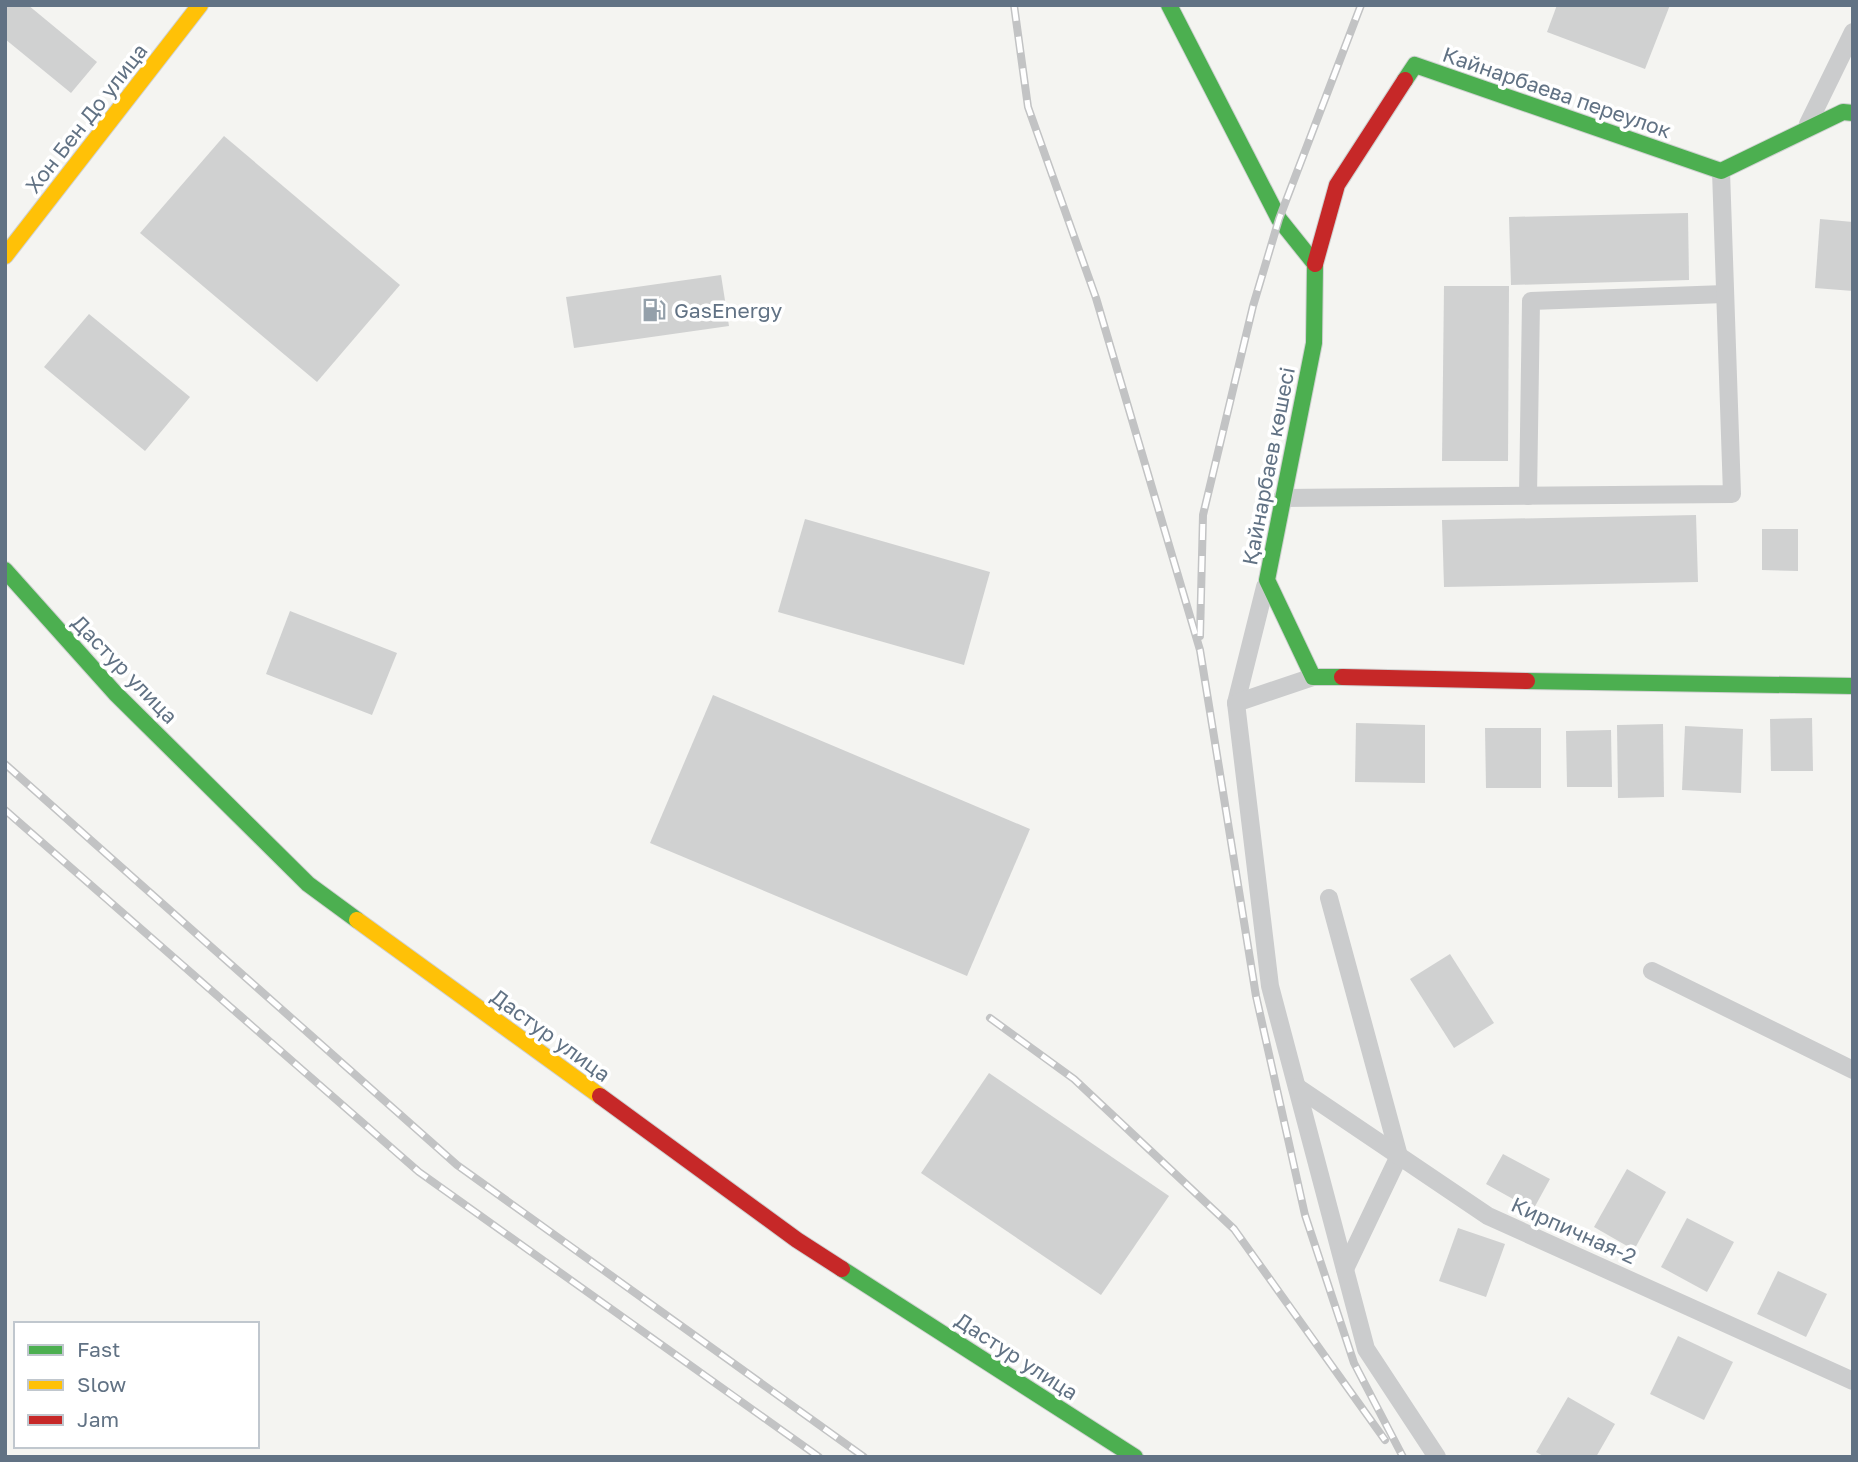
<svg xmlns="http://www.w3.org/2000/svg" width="1858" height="1462" font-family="'Golos Text',sans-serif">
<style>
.building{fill:#d0d1d1}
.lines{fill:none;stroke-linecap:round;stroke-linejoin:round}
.fast-casing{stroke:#cfd1d1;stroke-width:18}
.slow-casing{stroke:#cfd1d1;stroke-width:18}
.jam-casing{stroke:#cfd1d1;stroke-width:18}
.lane{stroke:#cbcccd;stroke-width:18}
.fast{stroke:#4caf50;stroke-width:16}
.slow{stroke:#ffc107;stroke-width:16}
.jam{stroke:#c62828;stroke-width:16}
.rail-casing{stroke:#c2c3c4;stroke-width:8}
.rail{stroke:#fff;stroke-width:5;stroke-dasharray:16;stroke-linecap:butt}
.labels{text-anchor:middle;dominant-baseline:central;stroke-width:7;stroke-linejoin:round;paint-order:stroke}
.street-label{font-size:21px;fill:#617284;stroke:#fff}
.poi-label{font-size:21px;fill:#617284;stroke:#fff;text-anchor:start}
</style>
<rect width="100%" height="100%" fill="#f4f4f1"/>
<!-- building -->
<g class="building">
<path d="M5,5H28L97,62L71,93L5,39Z"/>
<path d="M1557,5H1670L1645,69L1547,32Z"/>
<path d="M224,136L400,285L317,382L140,233Z"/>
<path d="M1688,213L1689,280L1511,285L1509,217Z"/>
<path d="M1820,219L1853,222V291L1815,288Z"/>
<path d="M721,275L729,326L574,348L566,297Z"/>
<path d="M1444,286H1509L1508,461H1442Z"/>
<path d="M89,314L190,397L145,451L44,367Z"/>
<path d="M1696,515L1698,582L1444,587L1442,520Z"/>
<path d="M805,519L990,572L964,665L778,612Z"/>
<path d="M1762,529H1798V571L1762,570Z"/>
<path d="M290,611L397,653L372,715L266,674Z"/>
<path d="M713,695L1030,829L967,976L650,843Z"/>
<path d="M1812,718L1813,771H1771L1770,719Z"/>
<path d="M1356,723L1425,725V783L1355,782Z"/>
<path d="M1663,724L1664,797L1618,798L1617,725Z"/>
<path d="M1685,726L1743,729L1741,793L1682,790Z"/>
<path d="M1485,728H1541V788H1486Z"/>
<path d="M1611,730L1612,787H1567L1566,731Z"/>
<path d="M1450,954L1494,1023L1454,1048L1410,979Z"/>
<path d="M989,1073L1169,1196L1101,1295L921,1173Z"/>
<path d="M1503,1154L1550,1179L1533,1210L1486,1184Z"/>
<path d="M1627,1169L1666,1192L1634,1250L1594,1227Z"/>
<path d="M1687,1218L1734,1242L1707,1292L1661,1267Z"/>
<path d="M1458,1228L1505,1244L1486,1297L1439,1281Z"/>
<path d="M1778,1271L1827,1294L1806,1337L1757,1314Z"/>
<path d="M1678,1336L1733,1362L1704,1420L1650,1394Z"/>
<path d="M1568,1397L1615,1424L1596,1457H1545L1536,1452Z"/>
</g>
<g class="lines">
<!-- fast casing -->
<g class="fast-casing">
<g id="fast">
<path d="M1169,5L1279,219L1315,264L1314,343L1267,580L1313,677H1342"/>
<path d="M1405,80L1415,65L1721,171L1843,112L1853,113"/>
<path d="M5,570L115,693L308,884L357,920"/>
<path d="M1527,681L1853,686"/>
<path d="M842,1269L1135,1457"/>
</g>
</g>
<!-- slow casing -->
<g class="slow-casing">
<g id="slow">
<path d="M5,256L200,5"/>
<path d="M357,920L600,1096"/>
</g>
</g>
<!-- jam casing -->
<g class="jam-casing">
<g id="jam">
<path d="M1315,264L1337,185L1405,80"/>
<path d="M1342,677L1527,681"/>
<path d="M600,1096L797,1240L842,1269"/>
</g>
</g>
<!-- lane -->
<g class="lane">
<path d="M1808,124L1853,32"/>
<path d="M1528,496L1531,301L1725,294"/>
<path d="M1282,498L1732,494L1721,171"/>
<path d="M1265,587L1236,703L1270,986L1366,1349L1437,1457"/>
<path d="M1236,703L1313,677"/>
<path d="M1329,898L1399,1156L1345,1269"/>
<path d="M1652,971L1853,1070"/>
<path d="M1297,1087L1488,1216L1853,1381"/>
</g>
<!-- fast -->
<use href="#fast" class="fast"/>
<!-- slow -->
<use href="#slow" class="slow"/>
<!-- jam -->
<use href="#jam" class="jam"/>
<!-- rail casing -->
<g class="rail-casing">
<g id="rail">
<path d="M1014,5L1028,107L1096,298L1200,650L1256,996L1305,1215L1354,1363L1403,1457"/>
<path d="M1200,636L1203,515L1253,306L1279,219L1361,5"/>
<path d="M5,764L457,1165L864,1457"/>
<path d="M5,810L419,1172L819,1457"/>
<path d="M990,1018L1074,1079L1234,1229L1385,1440"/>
</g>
</g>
<!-- rail -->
<use href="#rail" class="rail"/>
</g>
<!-- icons -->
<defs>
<g id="fuel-bare" transform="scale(1.89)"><path d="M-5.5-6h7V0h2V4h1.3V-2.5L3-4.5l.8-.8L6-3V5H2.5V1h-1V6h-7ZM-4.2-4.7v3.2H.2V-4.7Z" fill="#94a0aa" stroke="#fff" stroke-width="2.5" paint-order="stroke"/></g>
</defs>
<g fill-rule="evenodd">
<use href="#fuel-bare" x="654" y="310"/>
</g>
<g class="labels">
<!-- street labels -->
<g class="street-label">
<text transform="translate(1557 92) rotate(19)">Кайнарбаева переулок</text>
<text transform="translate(86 118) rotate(-52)">Хон Бен До улица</text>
<text transform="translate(1268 466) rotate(-79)">Қайнарбаев көшесі</text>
<text transform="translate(125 669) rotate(46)">Дастур улица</text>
<text transform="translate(551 1035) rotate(36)">Дастур улица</text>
<text transform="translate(1574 1230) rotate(24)">Кирпичная-2</text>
<text transform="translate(1017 1356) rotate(33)">Дастур улица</text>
</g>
<!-- poi labels -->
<g class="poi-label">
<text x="674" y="310">GasEnergy</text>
</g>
</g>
<!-- border -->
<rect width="1858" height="1462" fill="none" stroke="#617284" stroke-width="14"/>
<!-- legend -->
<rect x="14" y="1322" width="245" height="126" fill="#ffffff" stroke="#c0c7ce" stroke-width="2"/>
<rect x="28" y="1345" width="35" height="10" fill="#4caf50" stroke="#c0c7ce" stroke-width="2"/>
<text x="77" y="1357" font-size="21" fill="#617284">Fast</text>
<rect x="28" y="1380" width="35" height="10" fill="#ffc107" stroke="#c0c7ce" stroke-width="2"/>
<text x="77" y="1392" font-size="21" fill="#617284">Slow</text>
<rect x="28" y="1415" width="35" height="10" fill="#c62828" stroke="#c0c7ce" stroke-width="2"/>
<text x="77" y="1427" font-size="21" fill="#617284">Jam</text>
</svg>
